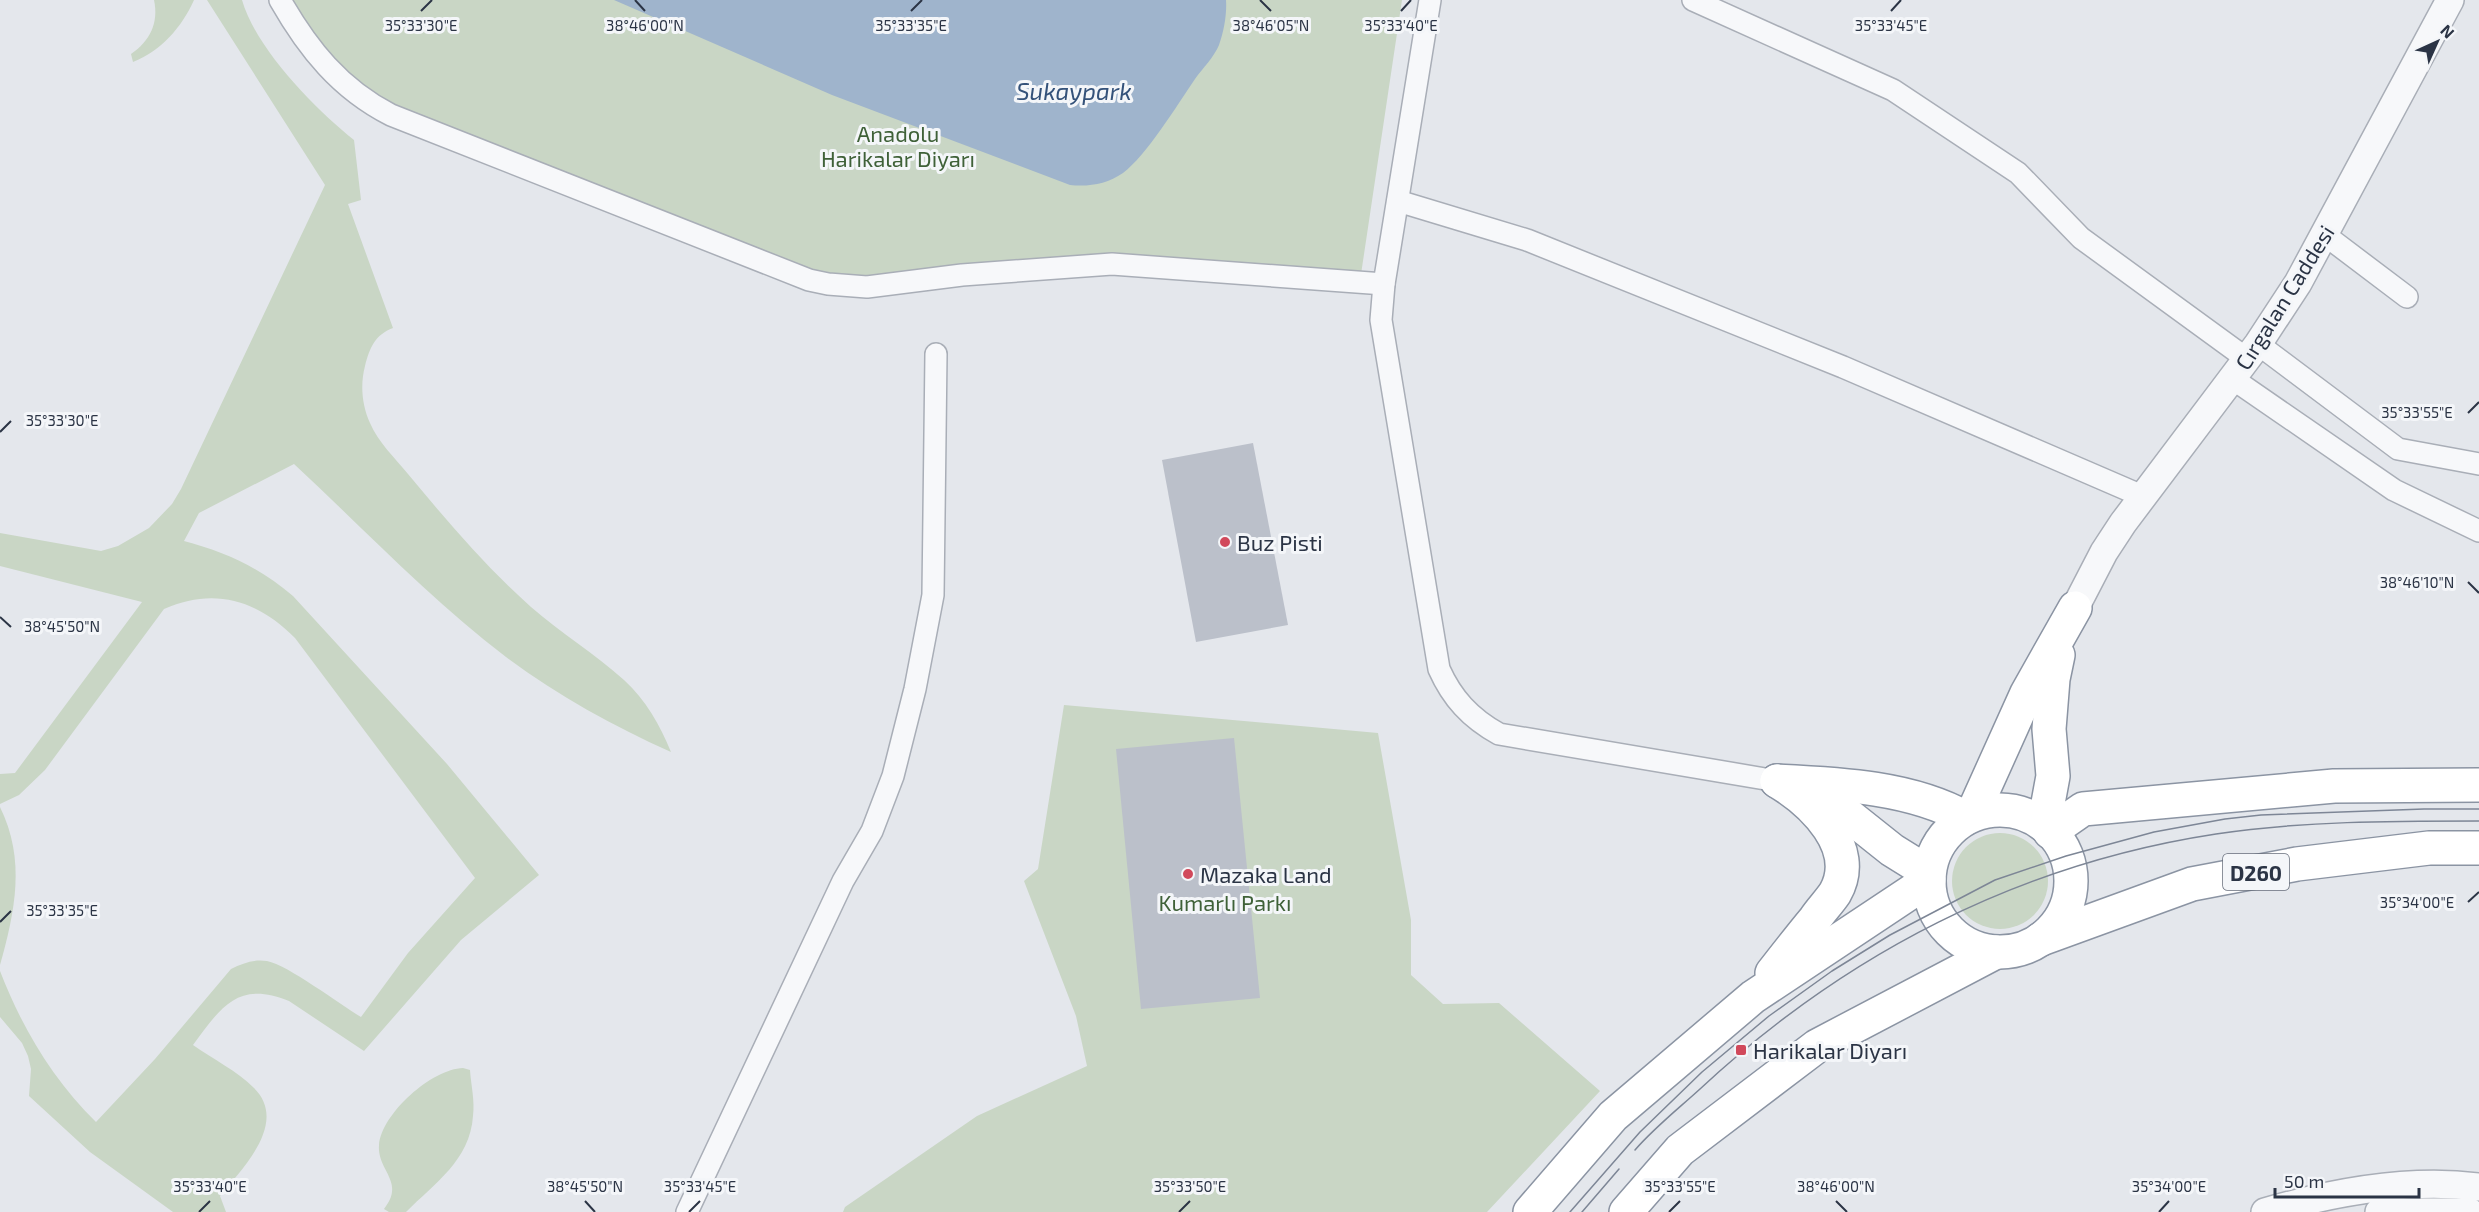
<svg xmlns="http://www.w3.org/2000/svg" width="2479" height="1212" font-family="'Exo 2',sans-serif">
<style>
.green{fill:#c9d6c5}
.water{fill:#9fb4cc}
.building{fill:#bbc0ca}
.lines{fill:none;stroke-linecap:round;stroke-linejoin:round}
.minor-casing{stroke:#a9aeb7;stroke-width:24}
.tertiary-casing{stroke:#a9aeb7;stroke-width:30}
.trunk-casing{stroke:#8b94a3;stroke-width:36}
.minor{stroke:#f7f8fa;stroke-width:21}
.tertiary{stroke:#f7f8fa;stroke-width:27}
.trunk{stroke:#fff;stroke-width:33}
.tram{stroke:#7d8696;stroke-width:1.5}
.ticks{fill:none;stroke:#2b3445;stroke-width:2}
.poi-dot{fill:#d1495b;stroke:#f4f6f9;stroke-width:2}
.labels{text-anchor:middle;dominant-baseline:central;stroke-width:6;stroke-linejoin:round;paint-order:stroke}
.shield{fill:#f4f6f9;stroke:#676e7b;stroke-width:1.5}
.shield-label{font-size:21px;font-weight:bold;fill:#2b3445}
.park-label{font-size:22px;fill:#3f6138;stroke:#f4f6f9}
.street-label{font-size:22px;fill:#2b3445;stroke:#f4f6f9}
.poi-label{font-size:22px;fill:#2b3445;stroke:#f4f6f9;text-anchor:start}
.water-label{font-size:24px;font-style:italic;fill:#34527a;stroke:#f4f6f9}
.ticks-label{font-size:15px;text-anchor:middle;fill:#2b3445;stroke:#f4f6f9;stroke-width:6;stroke-linejoin:round;paint-order:stroke}
</style>
<rect width="100%" height="100%" fill="#e4e7ec"/>
<!-- green -->
<g class="green">
<path d="M154,0H194C182,27 161,51 133,62L131,54C150,41 159,23 154,0Z"/>
<path d="M207,0H242C256,49 315,109 354,140L361,200L348,204L393,328C375,335 370,347 365,366C360,385 362,405 370,423C378,442 395,458 408,474C447,521 486,567 531,607C561,633 595,654 624,680C646,700 660,725 671,752C613,726 557,695 506,657C431,600 363,528 294,464L199,513L184,541C226,552 260,568 293,596L447,764L539,875L461,940L364,1051L289,1001C238,980 221,1007 193,1045C213,1059 237,1071 254,1088C289,1123 242,1169 220,1196L226,1212H173L90,1152L29,1096L31,1069L28,1056L22,1043L0,1017V971C22,1028 53,1080 96,1122L155,1059L231,969C243,963 254,959 267,961C288,965 339,1004 361,1017L408,953L475,878L295,638C257,600 214,587 164,609L45,770L19,795L0,804V774L15,773L142,602L0,566V533L101,551L118,546L149,528L172,504L181,489L325,185Z"/>
<path d="M278,0H1402L1360,281L1060,274L884,294L629,213L366,106Z"/>
<path d="M1064,705L1378,733L1411,920V975L1443,1004L1499,1003L1600,1091L1487,1212H843L845,1207L977,1116L1087,1066L1076,1016L1024,881L1038,869Z"/>
<path d="M0,807C26,860 15,911 0,965Z"/>
<circle cx="2000" cy="881" r="48"/>
<path d="M463,1068L470,1070C471,1085 475,1101 473,1116C470,1160 435,1183 406,1212H389L384,1209C406,1182 377,1171 379,1145C382,1113 432,1069 463,1068Z"/>
</g>
<!-- water -->
<path class="water" d="M614,0H1226C1227,14 1224,31 1219,45C1214,57 1203,68 1195,79C1178,104 1146,156 1123,173C1107,184 1089,187 1070,185L832,95Z"/>
<!-- building -->
<g class="building">
<path d="M1253,443L1288,625L1196,642L1162,460Z"/>
<path d="M1234,738L1260,998L1141,1009L1116,749Z"/>
</g>
<g class="lines">
<!-- minor casing -->
<g class="minor-casing">
<g id="minor">
<path d="M280,0C308,49 340,89 391,115L809,280L828,284L867,287L962,275L1112,264L1384,284"/>
<path d="M1430,0L1384,284L1381,320L1439,669C1452,698 1470,718 1499,734L1777,781"/>
<path d="M1693,0L1893,90L2018,173L2081,238L2247,359"/>
<path d="M1398,201L1527,240L1843,367L2142,496"/>
<path d="M2325,235L2407,297"/>
<path d="M2258,344L2398,449L2479,464"/>
<path d="M2233,379L2394,490L2479,531"/>
<path d="M687,1212L843,881L872,831L893,776L915,689L933,595L936,354"/>
</g>
</g>
<!-- tertiary casing -->
<g class="tertiary-casing">
<g id="tertiary">
<path d="M2075,608L2104,552L2123,523L2258,344L2298,283L2450,0"/>
<path d="M2265,1212C2333,1192 2408,1178 2479,1187"/>
<path d="M2379,1212H2470"/>
</g>
</g>
<!-- trunk casing -->
<g class="trunk-casing">
<g id="trunk">
<path d="M1777,781C1840,784 1911,787 1966,818"/>
<path d="M1809,792L1838,807L1892,850L1929,873"/>
<circle cx="2000" cy="881" r="71"/>
<path d="M1972,815L2027,693L2075,608"/>
<path d="M2044,825L2053,776L2049,729L2053,679L2058,655"/>
<path d="M2050,832L2083,809L2334,786L2479,785"/>
<path d="M2041,939L2192,884L2297,864L2429,848H2479"/>
<path d="M1772,973C1786,955 1800,937 1815,919C1821,910 1829,902 1835,893C1861,848 1812,802 1777,781"/>
<path d="M1530,1212L1613,1116L1753,997L1929,880"/>
<path d="M1626,1212L1680,1150L1817,1046L1996,952"/>
</g>
</g>
<!-- minor -->
<use href="#minor" class="minor"/>
<!-- tertiary -->
<use href="#tertiary" class="tertiary"/>
<!-- trunk -->
<use href="#trunk" class="trunk"/>
<!-- tram -->
<g class="tram">
<path d="M1635,1150C1654,1128 1678,1109 1700,1089C1845,954 2019,864 2216,834C2302,821 2392,821 2479,821"/>
<path d="M1570,1212L1640,1132L1702,1072L1769,1016L1832,971L1890,935L1995,880L2066,856L2154,832L2225,819L2261,815L2424,809H2479"/>
<path d="M1582,1212L1619,1169"/>
</g>
</g>
<!-- ticks -->
<path class="ticks" d="M635,0L645,11M1260,0L1271,11M421,11L432,0M911,11L922,0M1401,11L1411,0M1891,11L1901,0M2468,413L2479,402M0,432L11,421M2468,582L2479,593M0,617L11,627M2468,902L2479,892M0,922L11,911M585,1201L595,1212M1836,1201L1847,1212M199,1212L210,1201M689,1212L700,1201M1179,1212L1190,1201M1669,1212L1680,1201M2159,1212L2169,1201"/>
<!-- markers -->
<g class="poi-dot">
<circle cx="1225" cy="542" r="6"/>
<circle cx="1188" cy="874" r="6"/>
<rect x="1735" y="1044" width="12" height="12" rx="3"/>
</g>
<g class="labels">
<!-- shield labels -->
<rect class="shield" x="2223" y="854" width="66" height="36" rx="4.5"/>
<g class="shield-label">
<text x="2256" y="872">D260</text>
</g>
<!-- park labels -->
<g class="park-label">
<text x="898" y="133">Anadolu<tspan x="898" dy="25">Harikalar Diyarı</tspan></text>
<text x="1225" y="902">Kumarlı Parkı</text>
</g>
<!-- street labels -->
<g class="street-label">
<text transform="translate(2284 297) rotate(-58)">Cırgalan Caddesi</text>
</g>
<!-- poi labels -->
<g class="poi-label">
<text x="1237" y="542">Buz Pisti</text>
<text x="1200" y="874">Mazaka Land</text>
<text x="1753" y="1050">Harikalar Diyarı</text>
</g>
<!-- water labels -->
<g class="water-label">
<text x="1074" y="90">Sukaypark</text>
</g>
</g>
<g class="ticks-label">
<text x="421" y="31">35°33'30"E</text>
<text x="645" y="31">38°46'00"N</text>
<text x="911" y="31">35°33'35"E</text>
<text x="1271" y="31">38°46'05"N</text>
<text x="1401" y="31">35°33'40"E</text>
<text x="1891" y="31">35°33'45"E</text>
<text x="2417" y="418">35°33'55"E</text>
<text x="62" y="426">35°33'30"E</text>
<text x="2417" y="588">38°46'10"N</text>
<text x="62" y="632">38°45'50"N</text>
<text x="2417" y="908">35°34'00"E</text>
<text x="62" y="916">35°33'35"E</text>
<text x="210" y="1192">35°33'40"E</text>
<text x="700" y="1192">35°33'45"E</text>
<text x="1190" y="1192">35°33'50"E</text>
<text x="1680" y="1192">35°33'55"E</text>
<text x="2169" y="1192">35°34'00"E</text>
<text x="585" y="1192">38°45'50"N</text>
<text x="1836" y="1192">38°46'00"N</text>
</g>
<!-- north arrow -->
<g transform="translate(2437 42) rotate(45)" stroke="#f4f6f9" stroke-width="4.5" paint-order="stroke">
<path d="M0-4.5L10 22L0 15L-10 22Z" fill="#2b3445"/>
<text y="-9" font-size="16" font-weight="bold" text-anchor="middle" fill="#2b3445">N</text>
</g>
<!-- scale -->
<path d="M2275 1188v9h144v-9" fill="none" stroke="#2b3445" stroke-width="3"/>
<text x="2284" y="1188" font-size="18" fill="#2b3445" stroke="#f4f6f9" stroke-width="4.5" paint-order="stroke">50 m</text>
</svg>
